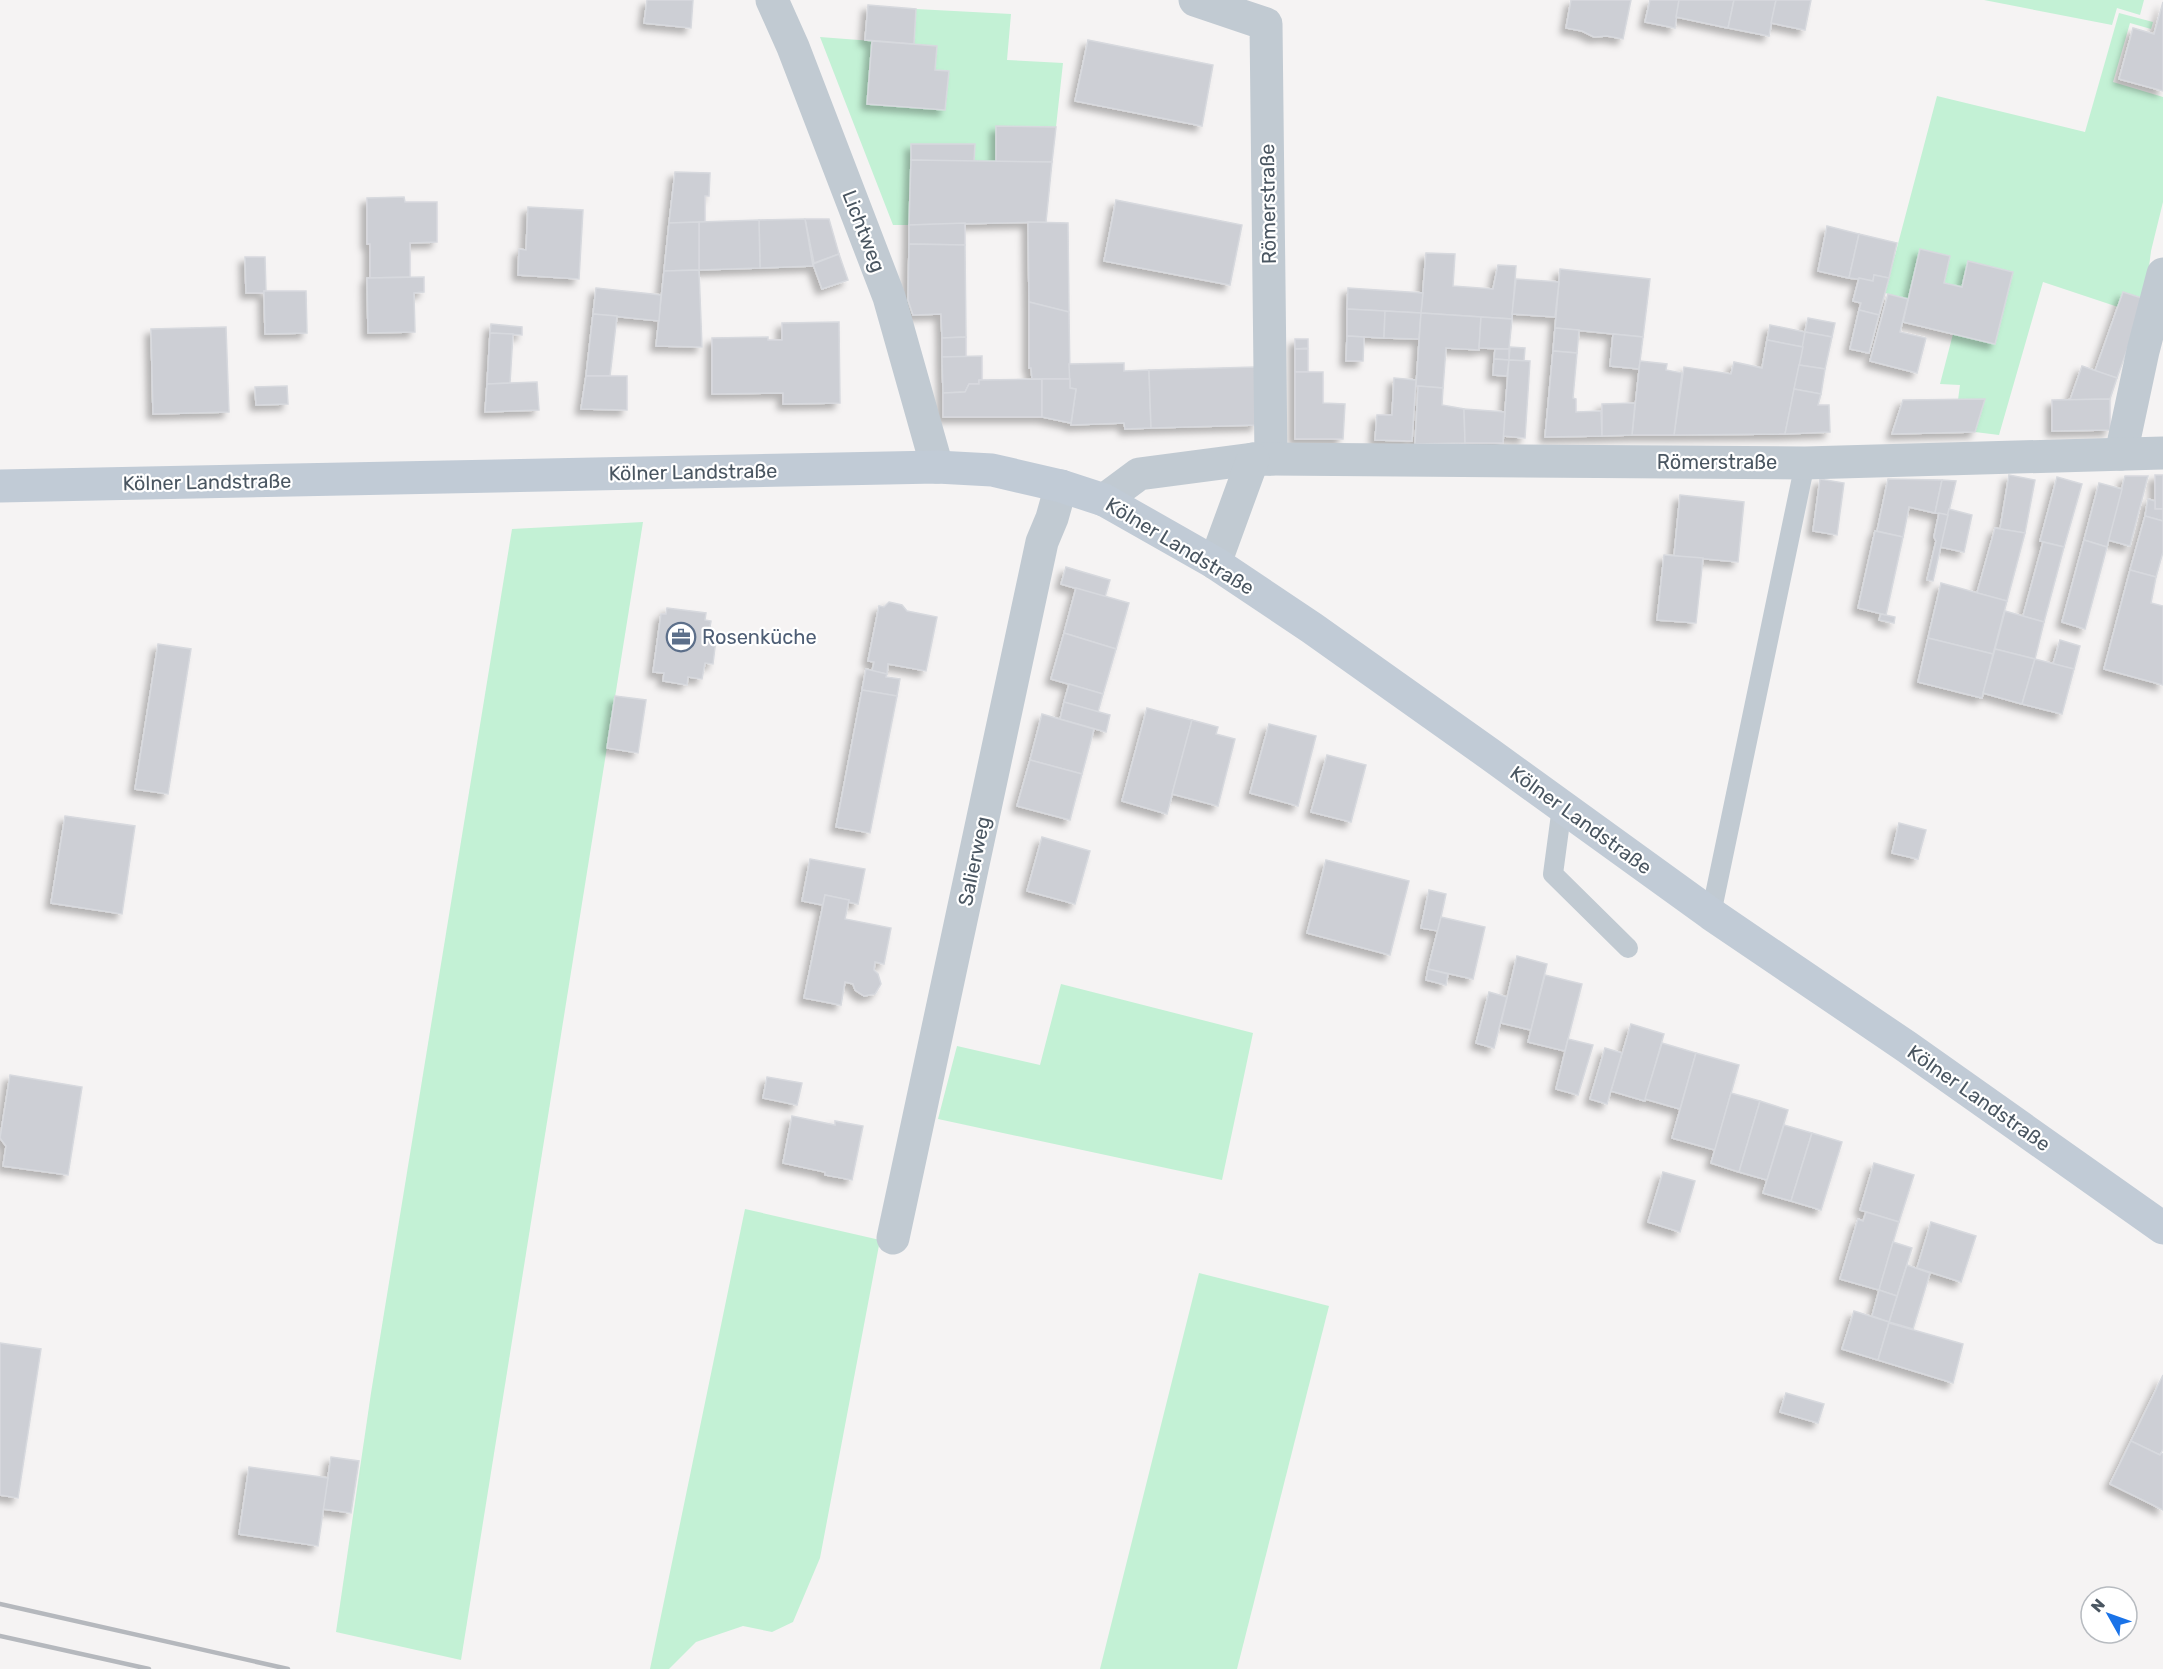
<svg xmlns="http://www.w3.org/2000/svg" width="2163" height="1669" font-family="Rubik,sans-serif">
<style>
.green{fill:#c3f1d5}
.building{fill:#cdcfd5;stroke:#d7d9de;stroke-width:1.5;filter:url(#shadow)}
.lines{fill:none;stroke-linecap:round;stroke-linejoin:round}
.lane{stroke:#c1cad2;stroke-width:20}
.street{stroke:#c1cad2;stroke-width:33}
.secondary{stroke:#c1cbd6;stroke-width:33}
.rail{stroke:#b5b8bd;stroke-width:4.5}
.labels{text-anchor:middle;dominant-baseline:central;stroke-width:4.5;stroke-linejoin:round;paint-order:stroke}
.street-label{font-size:20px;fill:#4a5661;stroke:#fff}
.service-label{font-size:20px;fill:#4e5e75;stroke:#fff;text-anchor:start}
</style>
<defs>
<filter id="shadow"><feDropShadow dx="-5.5" dy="5.5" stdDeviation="3" flood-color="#0004"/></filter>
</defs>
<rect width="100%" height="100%" fill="#f5f3f3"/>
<!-- green -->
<g class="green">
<path d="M1984,0H2144L2140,15L2117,8L2112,25Z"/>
<path d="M916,9L1011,14L1007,60L1063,63L1056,127L996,126V162H974V144H912L909,225H893L820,37L872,41L867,104L945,110L949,71L935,70L937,46L914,44Z"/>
<path d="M2119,13L2153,22L2151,29L2130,23L2113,82L2163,97V202L2151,251L2145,299L2123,292L2118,307L2043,282L1999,435L1975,432L1985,399L1958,400L1960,385L1940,384L1953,334L1995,344L2013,272L1969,261L1962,287L1944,283L1950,256L1921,249L1908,299L1885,293L1937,96L2085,132Z"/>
<path d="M643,522L461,1660L336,1632L371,1393L512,529Z"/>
<path d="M1061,984L1253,1033L1222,1180L938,1119L957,1046L1040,1065Z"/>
<path d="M745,1209L880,1240L820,1558L793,1622L772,1632L743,1626L696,1642L669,1669H650Z"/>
<path d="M1199,1273L1329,1306L1237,1669H1100Z"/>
</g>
<!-- building -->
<g class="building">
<path d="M647,0H693L691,28L644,23Z"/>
<path d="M1571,0H1631L1623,39L1607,36L1594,37L1582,31L1566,28Z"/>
<path d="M1650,0H1679L1675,28L1645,22Z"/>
<path d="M1679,0H1734L1728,28L1676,17Z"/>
<path d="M1734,0H1776L1769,36L1728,28Z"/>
<path d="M1776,0H1811L1805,30L1771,23Z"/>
<path d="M2163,2V91L2119,79L2133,28L2154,34Z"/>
<path d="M868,5L916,9L914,44L865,40Z"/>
<path d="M1088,40L1213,65L1202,126L1075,101Z"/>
<path d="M872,41L937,46L935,70L949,71L945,110L867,104Z"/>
<path d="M996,126L1056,127L1052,162H996Z"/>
<path d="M911,144H975L974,162L911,160Z"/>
<path d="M911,160L1052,162L1046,222L909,225Z"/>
<path d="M675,172L710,173L709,196H705V222L669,223Z"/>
<path d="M404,197L405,202H437V242L410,243V277L370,278V244H367V198Z"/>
<path d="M1116,200L1242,225L1230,285L1104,261Z"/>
<path d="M528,207L583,210L579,279L518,275L519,249L526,250Z"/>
<path d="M805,219H829L839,254L814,263Z"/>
<path d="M805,219L813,266L760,268L759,220Z"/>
<path d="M759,220L760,268L699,270V222Z"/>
<path d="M699,222V270L664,271L669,223Z"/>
<path d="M1028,222L1068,223L1069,312L1029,302Z"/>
<path d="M965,223V245L909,244V225Z"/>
<path d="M1827,226L1859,234L1849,278L1818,271Z"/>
<path d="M1859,234L1897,243L1889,278L1874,275L1873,281L1849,278Z"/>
<path d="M909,244L965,245L966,337L942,338L941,314L913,315L908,300Z"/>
<path d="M1920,249L1950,256L1944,283L1962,287L1968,261L2013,272L1995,344L1903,322Z"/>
<path d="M1426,253L1455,254L1453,286L1493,289L1498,265L1516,266L1512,319L1421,313Z"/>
<path d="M839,254L848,280L822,289L813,264Z"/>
<path d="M245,257H265L266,291H264V293H246Z"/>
<path d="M1560,269L1650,279L1643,337L1555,328Z"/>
<path d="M699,270L702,347L656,346L664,271Z"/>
<path d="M1874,275L1889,278L1879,315L1859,310L1861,303L1853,301L1859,278L1873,281Z"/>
<path d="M424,277V292L414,293L415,332L368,333L367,278Z"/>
<path d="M1516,279L1559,282L1555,317L1512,314Z"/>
<path d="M596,288L661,295L659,321L593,314Z"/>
<path d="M1348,288L1423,293L1421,313L1347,309Z"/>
<path d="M264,291H306L307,333L265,334Z"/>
<path d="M2123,292L2145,299L2117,378L2095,371Z"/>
<path d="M1888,294L1908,299L1900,332L1926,338L1917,373L1870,361Z"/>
<path d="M1029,302L1069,312L1070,379H1032L1031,368H1029Z"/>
<path d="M1347,309L1385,311L1384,338L1347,336Z"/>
<path d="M1859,310L1879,315L1869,353L1850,349Z"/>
<path d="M1385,311L1421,313L1419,339L1384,338Z"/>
<path d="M1421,313L1481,317L1479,350L1446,348L1443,388L1416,386Z"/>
<path d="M593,314L617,316L610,376H586Z"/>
<path d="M1481,317L1512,319L1509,349L1479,348Z"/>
<path d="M1808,318L1835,323L1832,337L1805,332Z"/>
<path d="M839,322L840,403L783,404V393L712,394V338L768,337V340H782V323Z"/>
<path d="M491,324L522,327V335L490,333Z"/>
<path d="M1770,325L1805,332L1803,347L1767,340Z"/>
<path d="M226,327L229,412L153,414L151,329Z"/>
<path d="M1555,328L1579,330L1577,353L1553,351Z"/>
<path d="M1805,332L1832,337L1825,369L1799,365Z"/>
<path d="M490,333L513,334L510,383L487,384Z"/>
<path d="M1613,334L1643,337L1639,369L1610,366Z"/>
<path d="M1347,336L1364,337L1363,361H1346Z"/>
<path d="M966,337V357H942V338Z"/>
<path d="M1295,339H1308V348L1295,349Z"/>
<path d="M1767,340L1803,347L1785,434L1674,435L1684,367L1731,374L1734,362L1762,368Z"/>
<path d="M1510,347L1525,348L1524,361L1509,360Z"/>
<rect x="1295" y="349" width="13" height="23"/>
<path d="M1495,349H1509V360L1494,359Z"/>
<path d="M1553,351L1577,353L1573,398L1576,399V412L1601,411L1602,436L1545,437Z"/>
<path d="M982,356V380H979V384H969L965,392L943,393L942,357Z"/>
<path d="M1494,359L1509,360L1507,376L1493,375Z"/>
<path d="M1509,360L1530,361L1525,438L1503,436Z"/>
<path d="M1640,361L1667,364L1666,370L1682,373L1674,435H1632Z"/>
<path d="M1124,363V371L1149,370L1151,428L1125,429L1124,423L1071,425L1076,389L1070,388L1069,364Z"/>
<path d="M1799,365L1825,369L1821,394L1794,389Z"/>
<path d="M2082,366L2117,378L2110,399L2070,400Z"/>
<path d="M1255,367L1257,425L1151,428L1149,370Z"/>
<path d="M1295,372H1323V403L1345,404L1343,439H1295Z"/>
<path d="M586,376H627V410L581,409Z"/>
<path d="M1394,378L1416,380L1412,441L1375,440L1377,415H1392Z"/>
<path d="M1042,379V417H943V393L965,392L969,384H979V380Z"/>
<path d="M1042,379H1070V388L1076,389L1071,423L1042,417Z"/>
<path d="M537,382L539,410L485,412L487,384Z"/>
<path d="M287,386L288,404L256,405L255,387Z"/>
<path d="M1418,386L1443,388L1442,405L1464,409L1465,443L1415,444Z"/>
<path d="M1794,389L1821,394L1818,405H1829L1830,432L1785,434Z"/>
<path d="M1985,399L1975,432L1892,434L1903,400Z"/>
<path d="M2110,399V430L2052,431V400Z"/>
<path d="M1635,403L1632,435L1602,436V404Z"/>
<path d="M1464,409L1505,412L1503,443H1465Z"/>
<path d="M2009,475L2035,480L2025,533L2000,529Z"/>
<rect x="2155" y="475" width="8" height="34"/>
<path d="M2125,476H2148L2130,546L2108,540Z"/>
<path d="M2057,477L2082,484L2064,547L2040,541Z"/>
<path d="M1820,479L1844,483L1837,535L1813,531Z"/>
<path d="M1888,479L1942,480L1935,513L1909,507L1903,537L1877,531Z"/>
<path d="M1942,480L1956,481L1948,515L1935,513Z"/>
<path d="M2099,483L2122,489L2107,547L2084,540Z"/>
<path d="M1680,495L1744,502L1738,562L1674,556Z"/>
<path d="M2148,499L2155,501V509H2163V521L2145,516Z"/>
<path d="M1949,509L1972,515L1964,552L1940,547Z"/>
<path d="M1939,513L1948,515L1933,581L1927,580L1936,541L1934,537Z"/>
<path d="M2145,516L2163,521V552L2156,577L2130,570Z"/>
<path d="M1995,528L2025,533L2007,601L1977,593Z"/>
<path d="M1875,531L1903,537L1886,615L1858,608Z"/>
<path d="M2084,540L2107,547L2085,629L2062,622Z"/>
<path d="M2043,542L2064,547L2044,622L2023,616Z"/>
<path d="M1664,555L1703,558L1696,623L1657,620Z"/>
<path d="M1066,567L1110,580L1105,597L1061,584Z"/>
<path d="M2130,570L2156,577L2151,603L2163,606V685L2104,669Z"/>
<path d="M1941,583L2007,601L1993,654L1928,638Z"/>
<path d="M1076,588L1129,603L1116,649L1064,633Z"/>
<path d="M889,602L902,605L907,611L937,617L926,671L888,664L887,674L872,671L874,662L868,661L879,606L884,607Z"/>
<path d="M667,608L706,613L705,620L711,621L708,638L716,639L713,664L705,663L702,679L688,677L687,685L663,681L664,673L653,672L661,614H666Z"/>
<path d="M2005,611L2044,622L2035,659L1995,649Z"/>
<path d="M1881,614L1895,617L1894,623L1879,620Z"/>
<path d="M1064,633L1116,649L1103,694L1051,679Z"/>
<path d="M1928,638L1993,654L1982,698L1918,682Z"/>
<path d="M2060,640L2080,646L2074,669L2053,664Z"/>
<path d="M158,644L191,649L168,794L135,789Z"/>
<path d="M1995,649L2035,659L2022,704L1983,693Z"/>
<path d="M2035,659L2074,669L2062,714L2022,704Z"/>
<path d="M866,669L887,674L886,677L900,679L897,696L862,690Z"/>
<path d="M1069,684L1103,694L1098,712L1064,702Z"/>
<path d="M862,690L897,696L870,833L836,827Z"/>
<path d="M615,696L646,700L638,753L607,748Z"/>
<path d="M1064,702L1110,715L1106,732L1060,719Z"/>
<path d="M1147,708L1192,720L1167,814L1122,801Z"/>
<path d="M1042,714L1094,729L1082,774L1030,760Z"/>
<path d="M1192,720L1218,727L1216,734L1235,739L1218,806L1172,794Z"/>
<path d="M1269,724L1316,736L1298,806L1250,793Z"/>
<path d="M1327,755L1366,765L1351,822L1311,812Z"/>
<path d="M1030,760L1082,774L1070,820L1017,806Z"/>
<path d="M65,816L135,826L122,914L51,903Z"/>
<path d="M1899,823L1926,830L1918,859L1892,853Z"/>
<path d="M1042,837L1090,851L1075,904L1027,891Z"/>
<path d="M810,859L865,869L858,904L848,902L849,900L825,895L823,905L802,901Z"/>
<path d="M1326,860L1409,881L1390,955L1307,933Z"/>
<path d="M1429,890L1446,894L1438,931L1421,928Z"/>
<path d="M825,895L849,900L845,919L891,928L884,964L875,962L874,970L878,974L881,984L875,994L864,996L855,990L853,984L845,982L841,1005L804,998Z"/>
<path d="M1441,917L1485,927L1473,979L1428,969Z"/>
<path d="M1517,956L1547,964L1531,1030L1501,1023Z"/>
<path d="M1428,969L1448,974L1446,985L1426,980Z"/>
<path d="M1545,975L1582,984L1565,1051L1528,1042Z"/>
<path d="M1489,992L1507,997L1494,1048L1476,1043Z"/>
<path d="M1631,1024L1664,1034L1645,1101L1611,1091Z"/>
<path d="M1568,1039L1593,1045L1578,1095L1556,1089Z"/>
<path d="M1662,1043L1696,1053L1680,1109L1645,1099Z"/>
<path d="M1605,1048L1622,1053L1607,1104L1590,1099Z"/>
<path d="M1696,1053L1739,1065L1715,1150L1672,1138Z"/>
<path d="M10,1075L82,1087L68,1175L3,1166L6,1146L0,1138Z"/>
<path d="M767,1077L802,1083L797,1105L763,1098Z"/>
<path d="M1731,1093L1760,1101L1739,1172L1711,1163Z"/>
<path d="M1760,1101L1788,1110L1767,1180L1739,1172Z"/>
<path d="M792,1116L835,1125V1121L863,1126L852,1180L825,1175V1172L783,1163Z"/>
<path d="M1784,1125L1812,1133L1791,1201L1763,1193Z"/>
<path d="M1812,1133L1842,1142L1821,1210L1791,1201Z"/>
<path d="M1874,1163L1914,1175L1899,1222L1860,1210Z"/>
<path d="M1663,1172L1695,1181L1680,1232L1648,1222Z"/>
<path d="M1866,1212L1899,1222L1879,1290L1840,1279L1858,1219L1863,1221Z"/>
<path d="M1931,1222L1976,1236L1961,1282L1917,1268Z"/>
<path d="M1893,1242L1912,1248L1897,1296L1879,1290Z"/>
<path d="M1907,1265L1930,1273L1913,1329L1889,1322Z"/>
<path d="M1879,1290L1897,1296L1889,1322L1872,1316Z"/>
<path d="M1854,1311L1889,1322L1878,1360L1842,1349Z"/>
<path d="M1889,1323L1963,1344L1953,1383L1878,1360Z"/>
<path d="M0,1343L41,1349L18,1498L0,1495Z"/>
<path d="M2163,1375V1449L2160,1455L2131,1441Z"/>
<path d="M1786,1393L1824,1404L1818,1423L1780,1412Z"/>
<path d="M2131,1441L2160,1455L2161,1453L2163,1454V1510L2110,1484Z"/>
<path d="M331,1457L359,1461L351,1513L323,1509Z"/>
<path d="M249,1467L328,1478L318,1546L239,1534Z"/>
</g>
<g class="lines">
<!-- lane -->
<g class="lane">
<path d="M1562,807L1553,874L1628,948"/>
<path d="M1711,914L1805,463"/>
</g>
<!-- street -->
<g class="street">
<path d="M772,0L793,47L889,297L937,467"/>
<path d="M1195,0L1266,24L1271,459"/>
<path d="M2121,454L2143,351L2163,274"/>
<path d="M1104,500L1139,474L1253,459L1805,463L2163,453"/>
<path d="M1215,563L1253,459"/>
<path d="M893,1238L1042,542L1052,518L1061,486"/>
</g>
<!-- secondary -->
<path class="secondary" d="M0,486L937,467L992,470L1061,486L1104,500L1215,563L1312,628L1491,755L1711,914L1907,1047L2163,1228"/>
<!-- rail -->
<g class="rail">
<path d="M0,1604L288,1669"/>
<path d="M0,1636L149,1669"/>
</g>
</g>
<!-- icons -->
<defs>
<g id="office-ring" transform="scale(1.5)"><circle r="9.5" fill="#fff" stroke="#5c6f8a" stroke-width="1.5"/><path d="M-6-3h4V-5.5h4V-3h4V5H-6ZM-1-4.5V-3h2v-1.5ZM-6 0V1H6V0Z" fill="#5c6f8a"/></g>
</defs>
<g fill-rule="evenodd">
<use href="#office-ring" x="681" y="637"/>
</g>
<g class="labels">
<!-- street labels -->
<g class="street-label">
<text transform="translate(1268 204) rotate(-91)">Römerstraße</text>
<text transform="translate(864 231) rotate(69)">Lichtweg</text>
<text x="1717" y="462">Römerstraße</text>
<text transform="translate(693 472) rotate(-1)">Kölner Landstraße</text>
<text transform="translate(207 482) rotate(-1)">Kölner Landstraße</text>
<text transform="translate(1180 546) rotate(31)">Kölner Landstraße</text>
<text transform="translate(1581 820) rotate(36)">Kölner Landstraße</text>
<text transform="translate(974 861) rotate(-78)">Salierweg</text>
<text transform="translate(1979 1098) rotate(35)">Kölner Landstraße</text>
</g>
<!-- service labels -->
<g class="service-label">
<text x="702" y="637">Rosenküche</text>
</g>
</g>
<!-- north arrow -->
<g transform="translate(2109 1615) rotate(310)"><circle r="28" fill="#ffffff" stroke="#b7bbc0" stroke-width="1.5"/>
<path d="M0-4.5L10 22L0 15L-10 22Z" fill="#1a73e8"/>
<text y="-9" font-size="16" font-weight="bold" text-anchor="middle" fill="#4a5661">N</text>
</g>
</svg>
